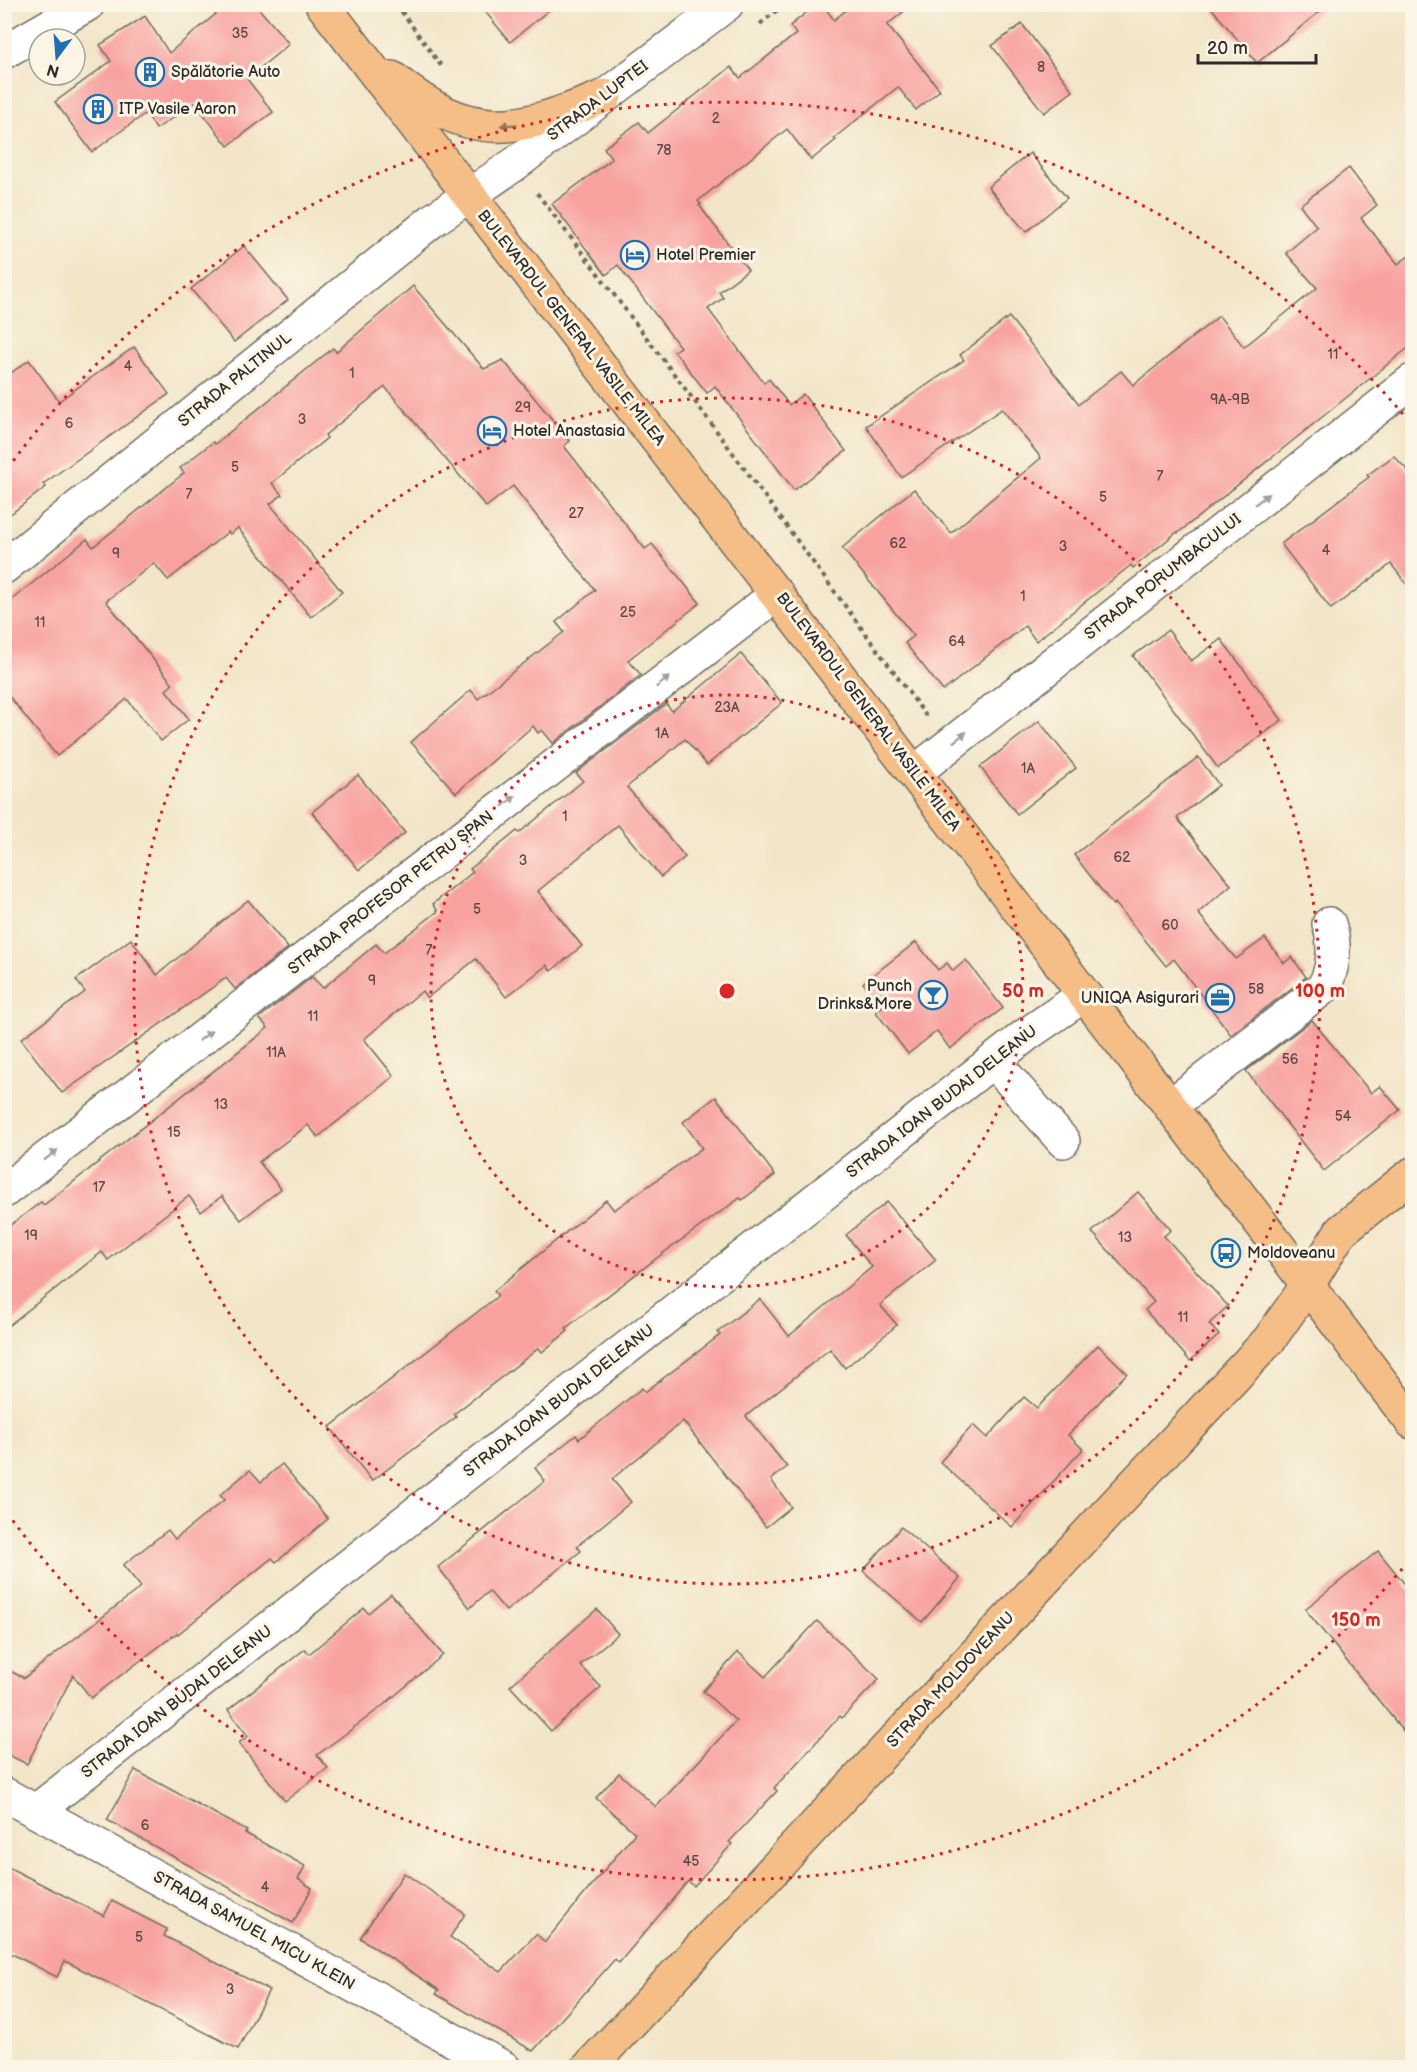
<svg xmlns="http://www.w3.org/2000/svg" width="1417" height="2072" font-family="'Balsamiq Sans',sans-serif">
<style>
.building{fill:#f8a2a0}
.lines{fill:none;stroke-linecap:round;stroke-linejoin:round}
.minor-casing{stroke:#716c62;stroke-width:36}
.major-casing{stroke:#716c62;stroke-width:36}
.path{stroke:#716c62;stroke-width:4;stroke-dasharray:4.5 4.5;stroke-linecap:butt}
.minor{stroke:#fff;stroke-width:33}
.major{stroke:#f6be87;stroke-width:33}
.oneway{fill:#907459}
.oneway2{fill:#a0a0a0}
.ring{fill:none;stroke:#d62828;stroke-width:3;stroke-dasharray:3 6}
.labels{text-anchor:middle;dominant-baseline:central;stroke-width:6;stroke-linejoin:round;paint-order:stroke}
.number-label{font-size:14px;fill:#5e4948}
.poi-label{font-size:16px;fill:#2b2b2b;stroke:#fcf5e5;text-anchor:start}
.street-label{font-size:16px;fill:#2b2b2b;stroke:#fcf5e5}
.centre{fill:#d62828;stroke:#fcf5e5;stroke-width:3}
.ring-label{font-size:18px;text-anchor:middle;font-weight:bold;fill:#d62828;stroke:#fcf5e5;stroke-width:6;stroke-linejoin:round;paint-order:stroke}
</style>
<rect width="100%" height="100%" fill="#fcf5e5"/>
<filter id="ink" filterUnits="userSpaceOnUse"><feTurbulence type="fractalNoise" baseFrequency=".0167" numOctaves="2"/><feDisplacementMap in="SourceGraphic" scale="12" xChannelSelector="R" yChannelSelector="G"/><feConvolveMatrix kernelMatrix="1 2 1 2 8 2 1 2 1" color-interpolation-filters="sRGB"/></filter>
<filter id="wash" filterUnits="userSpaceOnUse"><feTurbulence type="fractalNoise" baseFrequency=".008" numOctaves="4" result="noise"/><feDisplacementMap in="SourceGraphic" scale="24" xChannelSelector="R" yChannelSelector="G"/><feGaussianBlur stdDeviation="1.35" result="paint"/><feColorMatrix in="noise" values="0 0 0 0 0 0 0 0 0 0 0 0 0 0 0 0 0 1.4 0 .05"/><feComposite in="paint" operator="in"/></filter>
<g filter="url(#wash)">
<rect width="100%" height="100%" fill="#f2e5c8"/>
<g id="blocks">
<!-- building -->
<g class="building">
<path d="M228,4H255L289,44L247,79L273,112L228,146L195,103L156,129L146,113L92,152L55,102L111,61L100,45L145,16L169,53Z"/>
<path d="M479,4H556L510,42Z"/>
<path d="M817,4H822L834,20L853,4H913L887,25L940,90L916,110L898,87L834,138L836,140L811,160L787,129L698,201L701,204L699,205L748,270L719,292L723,298L708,309L764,383L769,379L789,405L803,394L846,451L794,490L715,386L707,393L674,351L680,347L618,265L606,275L552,204L612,159L604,148L639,122L648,133L731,67L740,78L796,34L790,26Z"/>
<path d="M1208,4H1329L1257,63Z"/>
<path d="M1022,24L1073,91L1044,113L992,46Z"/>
<path d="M1030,153L1067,198L1026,232L988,187Z"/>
<path d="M1349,168L1377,205L1361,218L1398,264L1413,253V344L1178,533L1177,532L1133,568L1131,565L1036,641L1025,626L943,691L905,643L914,636L842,548L914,489L951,533L1041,458L1002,409L901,477L866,426L964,360L960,355L1009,317L1079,404L1121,371L1133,385L1219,316L1244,347L1317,288L1286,253L1317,227L1300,205Z"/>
<path d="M244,246L288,300L234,342L191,289Z"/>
<path d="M413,286L484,369L503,360L570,441L564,446L645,549L652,544L700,603L628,660L641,675L553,743L542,730L538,733L533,726L456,793L411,742L471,690L478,699L564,632L556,622L595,590L513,486L486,507L385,387L325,435L327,438L272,483L282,495L270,504L342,592L311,617L238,528L230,534L228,532L168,580L154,563L106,601L173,684L166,690L189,719L161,741L127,699L57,756L4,690V606L87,539L93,547L184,473L180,468L213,442L215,444L333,348L336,352Z"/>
<path d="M134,347L169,394L43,484L46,487L4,519V378L29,360L59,401Z"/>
<path d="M1394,456L1413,476V592L1391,564L1331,609L1281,544L1369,477L1367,475Z"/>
<path d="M1168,630L1191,661L1221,639L1282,720L1218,768L1133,656Z"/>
<path d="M741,654L782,703L707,765L685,739L627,787L685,857L661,877L618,825L538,891L582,946L551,971L547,965L506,997L476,959L427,998L422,991L364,1039L394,1076L318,1137L308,1125L259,1162L281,1189L241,1220L222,1196L201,1212L189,1196L108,1260L102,1252L4,1329V1230L41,1202L44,1205L268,1028L259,1018L312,977L323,988L376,944L384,953L438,911L433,904L473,872L470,869L517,831L519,833L583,781L576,773L666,704L672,711Z"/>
<path d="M1039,721L1076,768L1017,814L980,767Z"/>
<path d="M1198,757L1219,785L1177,818L1231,885L1198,913L1236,959L1265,938L1284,963L1292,957L1306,977L1231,1035L1174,959L1166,966L1115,903L1113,905L1074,855Z"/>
<path d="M358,775L405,833L359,870L312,812Z"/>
<path d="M248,900L288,948L235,989L226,978L62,1093L21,1039L85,992L76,980L131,939L157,975Z"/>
<path d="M916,942L938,970L947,963L953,971L966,960L1003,1008L950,1049L937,1031L908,1054L876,1012L882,1007L863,983Z"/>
<path d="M1312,1020L1371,1093L1380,1086L1400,1110L1324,1171L1246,1071Z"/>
<path d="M716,1097L775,1175L742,1200L740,1198L662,1254L566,1328L568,1331L542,1352L539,1348L454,1414L456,1417L372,1481L330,1427L498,1296L494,1291L606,1200L614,1210L702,1148L683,1122Z"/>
<path d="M1138,1192L1171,1230L1164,1236L1228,1306L1209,1324L1219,1335L1190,1361L1145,1310L1154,1302L1092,1232Z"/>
<path d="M887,1202L936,1260L880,1305L897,1325L845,1368L830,1349L746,1416L787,1467L771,1480L791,1507L766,1527L683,1421L612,1479L631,1502L577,1546L581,1551L506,1611L489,1591L470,1608L438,1567L545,1481L535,1468L576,1435L579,1439L642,1388L645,1392L720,1335L718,1332L760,1299L789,1336L872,1267L846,1235Z"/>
<path d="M1098,1345L1127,1373L1068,1435L1083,1449L1012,1527L940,1462L973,1425L987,1438L1024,1397L1037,1408Z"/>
<path d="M282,1464L328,1519L276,1562L272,1558L178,1634L177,1633L91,1698L73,1675L27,1764L4,1753V1668L24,1678L141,1587L123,1565L168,1530L175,1539L224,1500L220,1495L250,1470L261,1482Z"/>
<path d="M901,1527L960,1578L922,1622L863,1571Z"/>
<path d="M1378,1551L1413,1594V1743L1305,1609Z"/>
<path d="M391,1594L443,1655L380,1708L317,1755L328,1768L285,1801L239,1743L248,1736L228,1710L305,1649L309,1654L364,1608L368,1613Z"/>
<path d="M597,1609L618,1634L580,1665L601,1687L551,1731L510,1686Z"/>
<path d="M817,1621L879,1679L842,1718L840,1716L774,1788L777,1791L729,1842L732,1844L694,1886L688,1881L619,1963L615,1959L533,2051L436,1994L439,1990L360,1938L404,1873L465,1914L450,1937L501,1972L536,1934L545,1942L635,1833L596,1798L619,1773L656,1807L736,1721L703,1691L738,1652L765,1677Z"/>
<path d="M135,1770L247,1831L245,1833L305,1866L298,1879L312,1888L293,1923L107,1820Z"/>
<path d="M4,1865L104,1916L112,1901L167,1929L164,1936L269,1990L238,2049L65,1961L57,1977L4,1950Z"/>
</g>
</g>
</g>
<g filter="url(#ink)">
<use href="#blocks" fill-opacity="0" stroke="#716c62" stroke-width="1.5"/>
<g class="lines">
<!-- minor casing -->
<g class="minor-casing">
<g id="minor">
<path d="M4,52L88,4"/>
<path d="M4,567L433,220L515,164L727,4"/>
<path d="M914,773L1412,381"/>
<path d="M993,1061L1063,1141"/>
<path d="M1170,1106L1323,988C1334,970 1336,944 1329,924"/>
<path d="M4,1191L777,594"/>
<path d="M4,1794L504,2068"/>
<path d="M36,1811L1026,1035L1084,995"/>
</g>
</g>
<!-- major casing -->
<g class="major-casing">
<g id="major">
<path d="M322,4L1200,1145C1273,1236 1340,1330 1412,1422"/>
<path d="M392,78C472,143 515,133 605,96"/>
<path d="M588,2068L1269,1340L1307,1286L1341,1231L1412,1174"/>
</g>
</g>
<!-- path -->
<g class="path">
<path d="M396,4L442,67"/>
<path d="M760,24L785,4"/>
<path d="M537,193L699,407L926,716"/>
</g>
<!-- minor -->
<use href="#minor" class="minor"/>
<!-- major -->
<use href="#major" class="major"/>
</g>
<!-- one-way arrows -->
<defs><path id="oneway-solid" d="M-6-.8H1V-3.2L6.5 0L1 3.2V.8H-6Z" transform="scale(1.5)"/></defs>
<use class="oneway" href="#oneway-solid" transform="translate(509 125) rotate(176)"/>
<g class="oneway2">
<use href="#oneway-solid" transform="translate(1262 499) rotate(-38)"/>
<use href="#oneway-solid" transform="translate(663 682) rotate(-38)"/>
<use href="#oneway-solid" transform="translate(960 737) rotate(-38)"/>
<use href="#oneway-solid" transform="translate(509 801) rotate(-38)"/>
<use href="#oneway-solid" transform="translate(205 1036) rotate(-38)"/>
<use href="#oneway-solid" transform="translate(51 1155) rotate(-38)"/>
</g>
</g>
<!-- distance rings -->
<g class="ring">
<circle cx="727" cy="991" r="296"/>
<circle cx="727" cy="991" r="593"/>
<path d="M1408 1562A889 889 0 0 1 8 1514M8 468A889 889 0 0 1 1408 420"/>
</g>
<!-- icons -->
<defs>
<g id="building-ring" transform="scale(1.5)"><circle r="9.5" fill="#fcf5e5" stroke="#1f6fb2" stroke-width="1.5"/><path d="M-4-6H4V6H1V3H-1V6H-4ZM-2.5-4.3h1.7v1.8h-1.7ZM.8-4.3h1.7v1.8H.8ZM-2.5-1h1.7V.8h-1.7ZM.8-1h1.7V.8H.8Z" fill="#1f6fb2"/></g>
<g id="hotel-ring" transform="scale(1.5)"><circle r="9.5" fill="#fcf5e5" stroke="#1f6fb2" stroke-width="1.5"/><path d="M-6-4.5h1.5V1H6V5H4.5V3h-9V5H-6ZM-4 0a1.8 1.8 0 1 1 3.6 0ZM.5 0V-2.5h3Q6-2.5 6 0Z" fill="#1f6fb2"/></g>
<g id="bar-ring" transform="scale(1.5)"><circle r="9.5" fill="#fcf5e5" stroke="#1f6fb2" stroke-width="1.5"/><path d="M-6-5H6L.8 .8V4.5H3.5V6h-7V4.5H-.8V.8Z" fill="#1f6fb2"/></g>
<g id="office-ring" transform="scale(1.5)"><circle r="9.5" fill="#fcf5e5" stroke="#1f6fb2" stroke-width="1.5"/><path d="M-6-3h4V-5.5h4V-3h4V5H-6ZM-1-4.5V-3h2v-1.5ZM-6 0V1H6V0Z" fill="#1f6fb2"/></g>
<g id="bus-ring" transform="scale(1.5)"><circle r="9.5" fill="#fcf5e5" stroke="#1f6fb2" stroke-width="1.5"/><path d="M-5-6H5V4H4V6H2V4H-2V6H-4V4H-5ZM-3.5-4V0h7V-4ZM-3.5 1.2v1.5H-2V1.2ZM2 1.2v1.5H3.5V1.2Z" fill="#1f6fb2"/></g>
</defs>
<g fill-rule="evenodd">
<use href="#building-ring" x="150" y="72"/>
<use href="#building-ring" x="98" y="109"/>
<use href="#hotel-ring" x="635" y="255"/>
<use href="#hotel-ring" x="492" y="431"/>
<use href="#bar-ring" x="933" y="995"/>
<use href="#office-ring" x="1220" y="998"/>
<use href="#bus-ring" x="1226" y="1253"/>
</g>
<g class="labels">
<!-- number labels -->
<g class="number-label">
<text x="240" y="33">35</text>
<text x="1041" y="67">8</text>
<text x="716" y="118">2</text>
<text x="664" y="150">78</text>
<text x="1333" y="354">11</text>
<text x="128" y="366">4</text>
<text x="352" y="373">1</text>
<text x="1230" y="399">9A-9B</text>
<text x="523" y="407">29</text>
<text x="302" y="419">3</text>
<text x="69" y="423">6</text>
<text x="235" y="467">5</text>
<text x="1160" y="476">7</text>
<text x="189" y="494">7</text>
<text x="1103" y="497">5</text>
<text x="576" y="513">27</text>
<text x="898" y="543">62</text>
<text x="1063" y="546">3</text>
<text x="1326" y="550">4</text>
<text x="116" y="553">9</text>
<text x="1023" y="596">1</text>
<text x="628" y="612">25</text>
<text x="40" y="622">11</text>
<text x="957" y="641">64</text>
<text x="727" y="707">23A</text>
<text x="662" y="733">1A</text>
<text x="1028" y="768">1A</text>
<text x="565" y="816">1</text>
<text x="1122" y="857">62</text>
<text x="523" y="860">3</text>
<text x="477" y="909">5</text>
<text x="1170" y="925">60</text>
<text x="429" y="950">7</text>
<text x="372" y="980">9</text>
<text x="1256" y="989">58</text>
<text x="313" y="1016">11</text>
<text x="276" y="1052">11A</text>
<text x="1290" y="1059">56</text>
<text x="221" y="1104">13</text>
<text x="1343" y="1116">54</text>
<text x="174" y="1132">15</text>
<text x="99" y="1187">17</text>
<text x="31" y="1235">19</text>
<text x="1125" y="1237">13</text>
<text x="1183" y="1317">11</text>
<text x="145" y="1825">6</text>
<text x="691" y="1861">45</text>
<text x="265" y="1887">4</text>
<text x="139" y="1937">5</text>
<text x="230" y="1989">3</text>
</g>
<!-- poi labels -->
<g class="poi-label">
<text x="171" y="72">Spălătorie Auto</text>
<text x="119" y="109">ITP Vasile Aaron</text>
<text x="656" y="255">Hotel Premier</text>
<text x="513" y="431">Hotel Anastasia</text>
<text x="912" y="986" text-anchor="end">Punch<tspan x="912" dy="18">Drinks&amp;More</tspan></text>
<text x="1199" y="998" text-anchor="end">UNIQA Asigurari</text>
<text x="1247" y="1253">Moldoveanu</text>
</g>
<!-- street labels -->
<g class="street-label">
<text transform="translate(598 101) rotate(-37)">STRADA LUPTEI</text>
<text transform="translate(571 328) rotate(52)">BULEVARDUL GENERAL VASILE MILEA</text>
<text transform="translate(235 380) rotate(-39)">STRADA PALTINUL</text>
<text transform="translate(1163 577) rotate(-38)">STRADA PORUMBACULUI</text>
<text transform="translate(868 712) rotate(53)">BULEVARDUL GENERAL VASILE MILEA</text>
<text transform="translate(391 893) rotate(-38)">STRADA PROFESOR PETRU ȘPAN</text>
<text transform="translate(942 1102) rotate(-38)">STRADA IOAN BUDAI DELEANU</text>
<text transform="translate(559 1401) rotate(-38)">STRADA IOAN BUDAI DELEANU</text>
<text transform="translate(951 1680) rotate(-47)">STRADA MOLDOVEANU</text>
<text transform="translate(177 1702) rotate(-38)">STRADA IOAN BUDAI DELEANU</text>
<text transform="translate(254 1931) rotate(29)">STRADA SAMUEL MICU KLEIN</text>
</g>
</g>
<circle cx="727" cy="991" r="9" class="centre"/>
<g class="ring-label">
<text x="1023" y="997">50 m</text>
<text x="1320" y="997">100 m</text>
<text x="1356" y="1626">150 m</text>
</g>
<!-- margin -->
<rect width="1417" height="2072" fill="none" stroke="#fcf5e5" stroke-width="24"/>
<!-- north arrow -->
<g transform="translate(57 57) rotate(196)"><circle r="28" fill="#fcf5e5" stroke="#a8a49b" stroke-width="1.5"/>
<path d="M0-4.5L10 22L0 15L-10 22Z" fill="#1f6fb2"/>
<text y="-9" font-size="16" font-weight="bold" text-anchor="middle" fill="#2b2b2b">N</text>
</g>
<!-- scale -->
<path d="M1198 54v9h118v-9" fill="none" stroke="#2b2b2b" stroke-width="3"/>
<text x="1207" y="54" font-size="18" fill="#2b2b2b" stroke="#fcf5e5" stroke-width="4.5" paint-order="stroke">20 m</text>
</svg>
